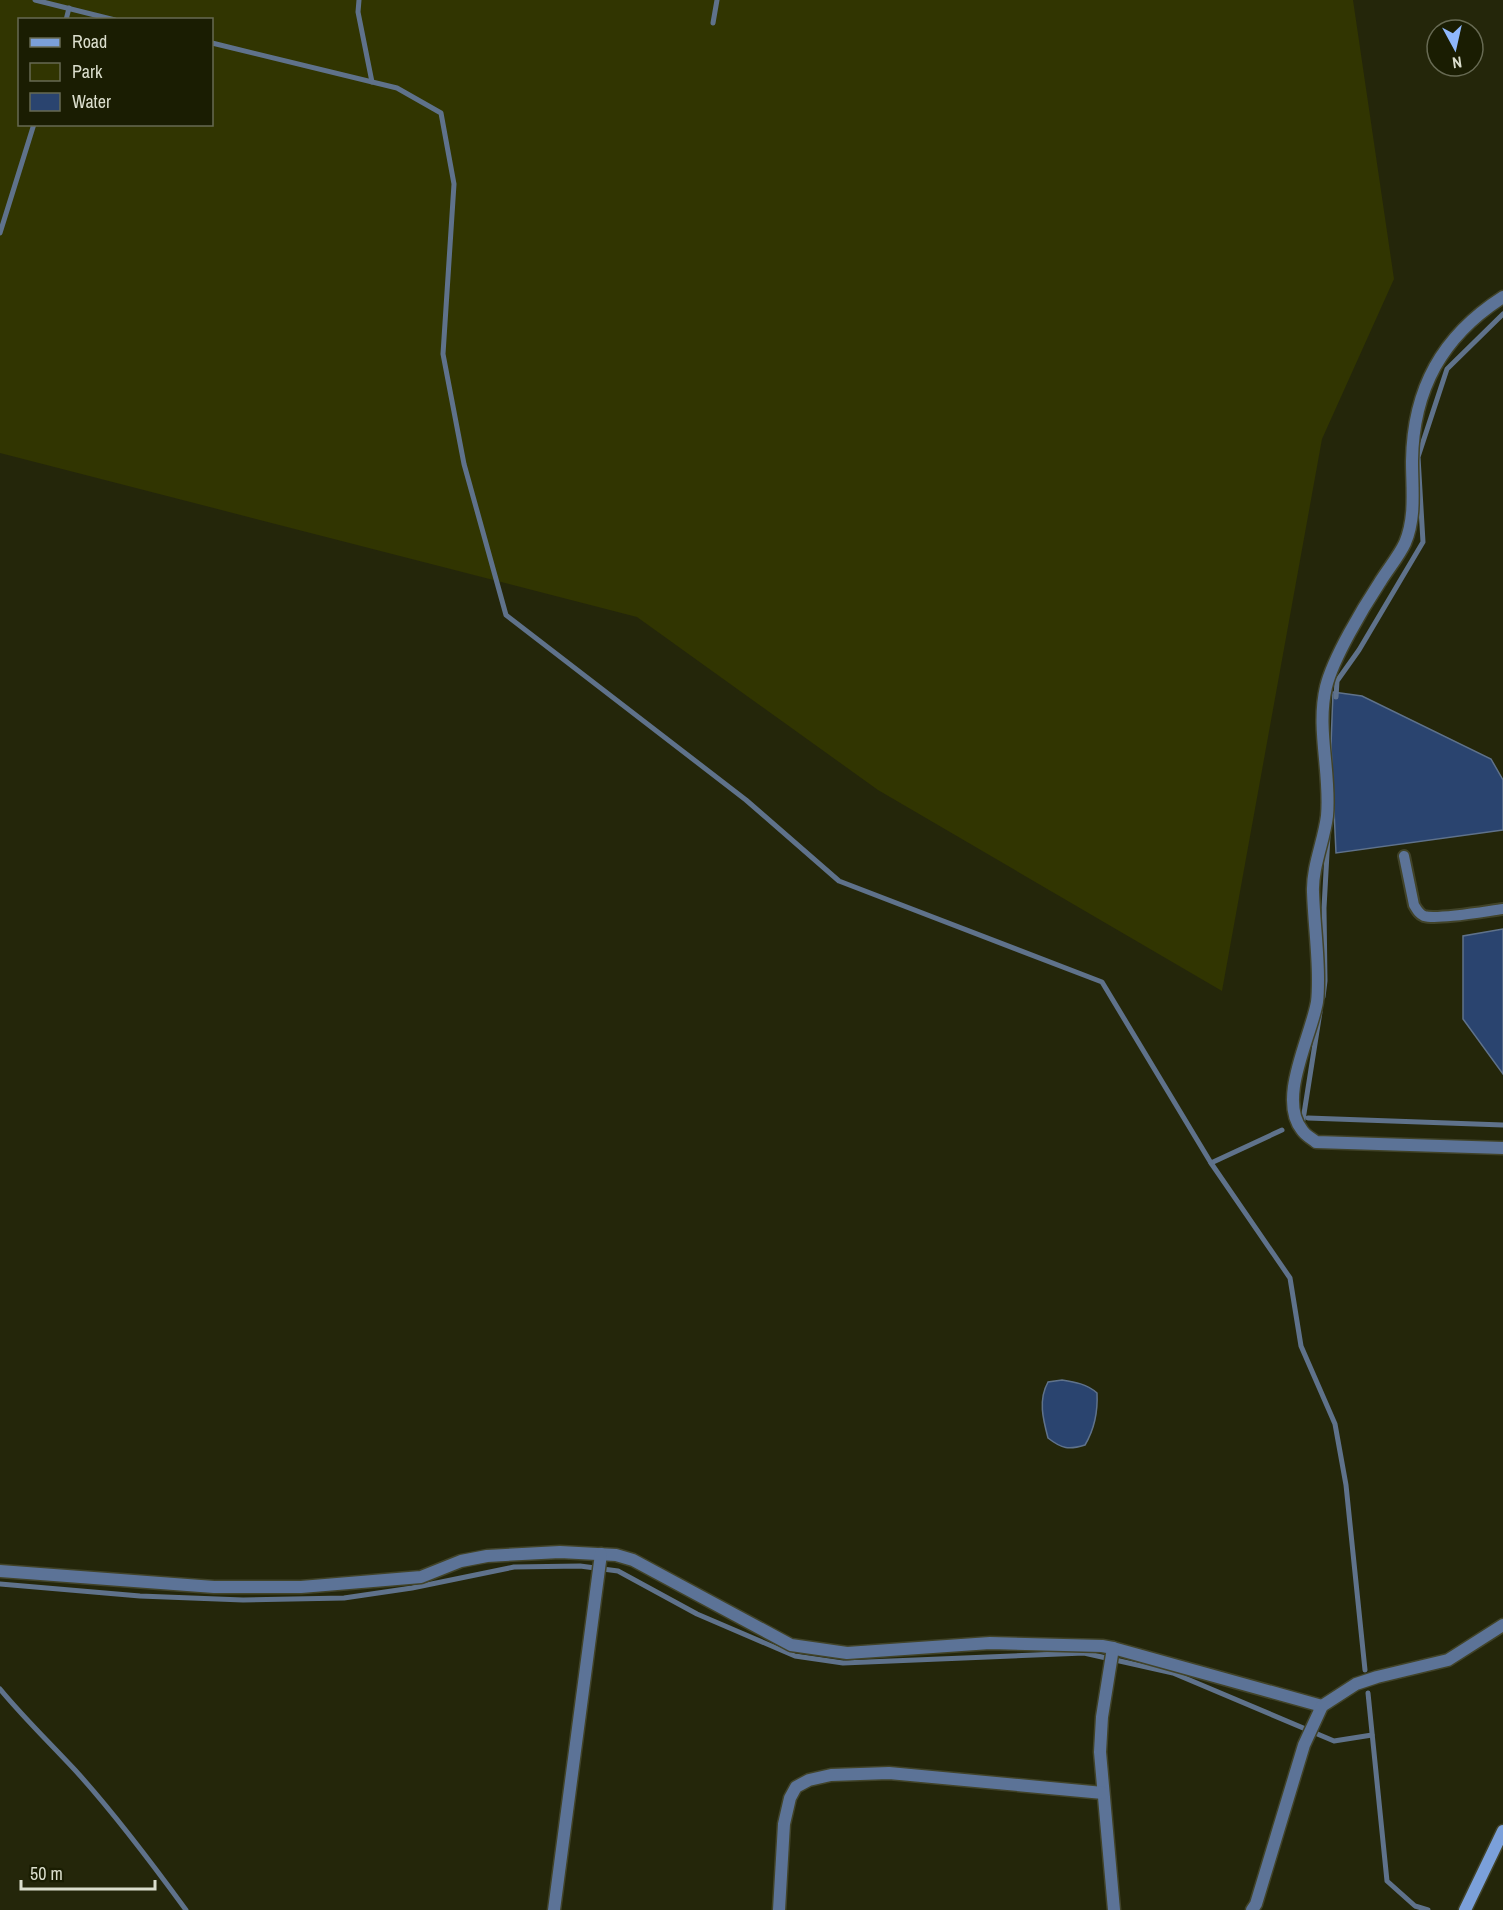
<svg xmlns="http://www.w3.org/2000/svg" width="1503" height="1910" font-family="'Archivo Narrow',sans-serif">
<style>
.green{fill:#313501;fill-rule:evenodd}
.water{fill:#2a446f;stroke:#5f728b;stroke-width:1.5}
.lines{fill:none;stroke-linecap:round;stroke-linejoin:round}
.stream{stroke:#5f728b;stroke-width:5}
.lane-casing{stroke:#414329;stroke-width:14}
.street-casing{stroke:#414329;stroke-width:15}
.secondary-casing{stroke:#414329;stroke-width:15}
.lane{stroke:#5c7397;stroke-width:10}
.street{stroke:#5c7397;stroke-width:12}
.secondary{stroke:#7ba0da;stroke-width:12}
</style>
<rect width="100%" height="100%" fill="#24260a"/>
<!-- green -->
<path class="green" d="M0,0H1353L1394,279L1322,439L1222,991L878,790L637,617L0,453ZM20,20H212V124H20Z"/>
<!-- water -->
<g class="water">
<path d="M1333,692L1362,696L1491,759L1503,780V830L1336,853L1331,745Z"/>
<path d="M1503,929V1074L1463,1019V936Z"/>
<path d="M1062,1380C1075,1382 1087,1384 1097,1393C1098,1412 1095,1428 1085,1445C1069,1450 1062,1449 1048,1438C1043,1419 1038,1400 1048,1382Z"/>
</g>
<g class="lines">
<!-- stream -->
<g class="stream">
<path d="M35,0L115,20"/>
<path d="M359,0L358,12L372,82"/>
<path d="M66,20L69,8"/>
<path d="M713,23L717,0"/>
<path d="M212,43L397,88L441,113L454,184L443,354L464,464L506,615L746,800L839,881L1102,982L1211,1163L1290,1278L1301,1346L1335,1424L1346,1485L1365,1670"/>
<path d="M0,233L34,124"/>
<path d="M1336,697L1337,681L1359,650L1423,542L1418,457L1447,369L1503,314"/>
<path d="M1323,997L1325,981L1324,908L1328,835"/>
<path d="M1308,1118L1503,1125"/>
<path d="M1303,1120L1320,1012"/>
<path d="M1211,1163L1282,1130"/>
<path d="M0,1584L140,1596L243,1600L344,1598L412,1588L514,1567L580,1566L618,1571L697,1614L795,1656L843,1663L1084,1653L1173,1673L1334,1741L1372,1735"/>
<path d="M0,1689C24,1718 50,1743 75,1770C115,1814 151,1862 186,1910"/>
<path d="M1368,1693L1387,1881L1415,1906L1428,1910"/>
</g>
<!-- lane casing -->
<g class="lane-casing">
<path id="lane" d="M1404,856L1414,905C1417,910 1419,914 1424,916C1437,920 1487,911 1503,909"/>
</g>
<!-- street casing -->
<g class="street-casing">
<g id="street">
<path d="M1503,297C1442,336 1413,389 1412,461C1412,489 1416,517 1405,543C1399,556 1388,569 1380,582C1363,608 1333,658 1326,687C1316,729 1331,773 1327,816C1324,841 1312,867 1313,892C1314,922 1318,950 1318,979C1318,987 1318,995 1317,1002C1311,1037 1277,1099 1302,1130C1305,1135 1311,1138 1316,1142L1503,1148"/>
<path d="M0,1571L214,1587H301L421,1577L461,1561L487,1556L560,1552L616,1555L633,1560L791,1645L847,1653L990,1643L1102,1646L1113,1648L1322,1706"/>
<path d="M1113,1648L1102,1717L1100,1752L1114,1910"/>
<path d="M554,1910L601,1554"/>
<path d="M779,1910L784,1824L790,1798L796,1787L809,1780L831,1775L889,1773L1103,1793"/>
<path d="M1252,1910L1256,1904L1304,1745L1322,1706L1356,1684L1377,1677L1448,1660L1503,1625"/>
</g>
</g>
<!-- secondary casing -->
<g class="secondary-casing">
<path id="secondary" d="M1465,1910L1503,1831"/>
</g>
<!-- lane -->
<use href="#lane" class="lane"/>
<!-- street -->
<use href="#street" class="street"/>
<!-- secondary -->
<use href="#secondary" class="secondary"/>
</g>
<!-- legend -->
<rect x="18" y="18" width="195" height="108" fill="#1a1d02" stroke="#676a53" stroke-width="1.5"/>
<rect x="30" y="38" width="30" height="9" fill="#7ba0da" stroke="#676a53" stroke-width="1.5"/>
<text x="72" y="48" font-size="18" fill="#dbdecd">Road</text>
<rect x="30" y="63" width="30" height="18" fill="#313501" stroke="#676a53" stroke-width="1.5"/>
<text x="72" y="78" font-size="18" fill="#dbdecd">Park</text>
<rect x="30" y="93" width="30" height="18" fill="#2a446f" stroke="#676a53" stroke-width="1.5"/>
<text x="72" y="108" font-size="18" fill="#dbdecd">Water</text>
<!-- north arrow -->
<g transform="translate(1455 48) rotate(172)"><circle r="28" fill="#1a1d02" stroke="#676a53" stroke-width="1.5"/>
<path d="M0-4.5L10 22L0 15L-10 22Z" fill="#8fb8fd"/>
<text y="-9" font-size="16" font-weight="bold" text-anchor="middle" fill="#dbdecd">N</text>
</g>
<!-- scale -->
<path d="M21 1880v9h134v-9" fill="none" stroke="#dbdecd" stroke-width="3"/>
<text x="30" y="1880" font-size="18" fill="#dbdecd" stroke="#1a1d02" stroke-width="4.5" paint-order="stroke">50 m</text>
</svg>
